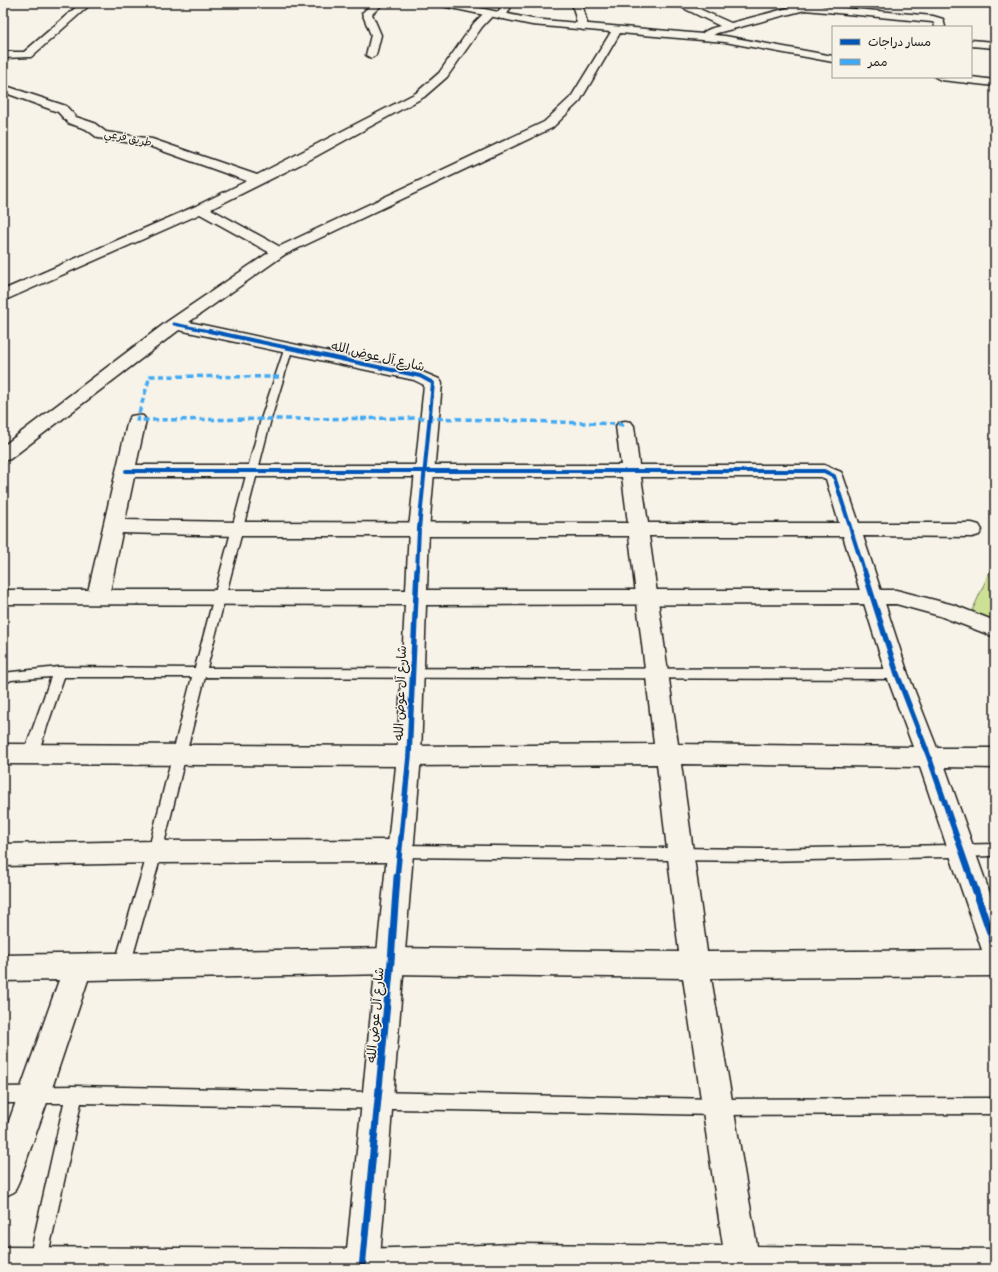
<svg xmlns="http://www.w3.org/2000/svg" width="998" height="1272" font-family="Itim,'Playpen Sans Arabic',sans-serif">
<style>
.green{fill:#cce196;stroke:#747e59}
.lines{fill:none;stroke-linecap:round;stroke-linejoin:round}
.lane-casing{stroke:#1c1c1c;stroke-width:3}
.street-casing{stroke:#1c1c1c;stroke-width:3}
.secondary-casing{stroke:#1c1c1c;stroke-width:3}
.lane{fill:#f7f3e8;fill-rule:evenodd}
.street{fill:#f7f3e8;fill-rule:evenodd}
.secondary{fill:#f7f3e8;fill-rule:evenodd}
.quiet{stroke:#3fa9f5;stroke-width:3.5;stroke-dasharray:6 3.5;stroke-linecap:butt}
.cycleway-far3-casing{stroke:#f7f3e8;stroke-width:4.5}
.cycleway-far2-casing{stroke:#f7f3e8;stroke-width:6}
.cycleway-far1-casing{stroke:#f7f3e8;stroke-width:8}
.cycleway-casing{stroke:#f7f3e8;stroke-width:10}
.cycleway-far3{stroke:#0057b8;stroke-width:3}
.cycleway-far2{stroke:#0057b8;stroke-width:4}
.cycleway-far1{stroke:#0057b8;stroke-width:5.5}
.cycleway{stroke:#0057b8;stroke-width:7}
.labels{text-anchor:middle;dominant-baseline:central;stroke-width:3;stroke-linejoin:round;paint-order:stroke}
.far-street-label{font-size:11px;fill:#1c1c1c;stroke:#f7f3e8}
.street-label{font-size:13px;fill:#1c1c1c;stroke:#f7f3e8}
</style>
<rect width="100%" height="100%" fill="#f7f3e8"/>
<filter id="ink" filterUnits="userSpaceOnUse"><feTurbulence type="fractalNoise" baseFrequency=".025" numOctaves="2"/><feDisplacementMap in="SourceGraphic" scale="8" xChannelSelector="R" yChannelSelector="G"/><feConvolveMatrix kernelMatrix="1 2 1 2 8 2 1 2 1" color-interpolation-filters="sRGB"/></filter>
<g filter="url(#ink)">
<!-- green -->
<path class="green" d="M995,560V630L968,620Z"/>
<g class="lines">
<!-- lane casing -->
<g class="lane-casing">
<g id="lane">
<path d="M289,344L293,347L271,419L207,668L897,669L901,671L903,674L901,677L897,679L205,677L162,852L130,966L127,971L122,973L117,971L114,966L148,852L192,677H64L38,753L36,757L31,758L26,757L24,753L51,677L11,680L3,685V673L59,667L195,668L261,419L285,347Z"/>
<path d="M995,844V856L763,861L399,857L394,855L392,851L394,847L399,845L763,849Z"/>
<path d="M74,1086L718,1099L995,1098V1114L718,1115L81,1103L45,1269H27L64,1103H3V1087Z"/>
</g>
</g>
<!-- street casing -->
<g class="street-casing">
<g id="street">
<path d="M81,3H92L31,57L3,58V52H24Z"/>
<path d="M373,3H384L372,14L381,35L376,55L371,58L366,55L371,35L362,13Z"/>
<path d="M503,3H513L505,18L501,19L496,16Z"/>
<path d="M572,3H582L588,27L587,29L583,30L578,27Z"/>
<path d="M673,3H686L731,23L803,4L822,3V6L933,16L943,19L945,27H935L934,23L932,22L805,10L717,33L704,40L699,37C704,30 712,28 720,26Z"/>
<path d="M489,11L494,14L482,27L447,77L424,97L311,159L211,209L284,249L286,252L284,255H274L200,214L3,301V290L196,206L247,181L146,145L98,138L86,129L68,123L58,112L3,92V85L66,106L76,117L94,123L106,132L152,139L257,175L416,93L439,73L474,23L485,12Z"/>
<path d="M971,40L995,42V48L971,46Z"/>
<path d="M137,415L143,416L146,420L136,465H621L616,426L619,422L625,421L631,422L634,426L639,465H824L841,472L843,476L859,523H972L979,525L982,530L979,535L972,537L863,536L908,674L937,748H995V768L945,767L995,908V976L711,978L757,1246L995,1249V1269H3V1247L362,1249L517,1244L723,1246L683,978L391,974L88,980L50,1094L19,1181L14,1192L3,1197V1138L59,980L3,981V955L391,948L679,952L657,764L409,766L3,764V744L409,746L654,744L629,536H237L122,533L109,596L106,601L98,603L90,601L87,596L128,420L131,416ZM134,477H622L628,523L237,522L125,520ZM641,477H821L826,479L839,523H648ZM649,536H843L886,674L913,747L678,744ZM681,764L920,767L982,950L707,952Z"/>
<path d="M399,840L408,843L412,851L408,859L399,862L155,863L3,866V844L155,841Z"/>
</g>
</g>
<!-- secondary casing -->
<g class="secondary-casing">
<g id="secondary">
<path d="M437,3H456L532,19L725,36L833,56V62L725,42L620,33L580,101L552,128L284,255L189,322L420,371L439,379L442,383L429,529L427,590H896L954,605L995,621V637L940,616L896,604L426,605L421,756L379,1269H345L397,756L405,605L3,604V590H406L409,529L424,385L414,380L179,330L10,459L3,461V446L168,321L274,249L544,122L571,97L611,32L532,25L442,6Z"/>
<path d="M935,77H971L995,80V86L941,80Z"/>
</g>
</g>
<!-- lane -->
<use href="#lane" class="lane"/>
<!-- street -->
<use href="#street" class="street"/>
<!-- secondary -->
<use href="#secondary" class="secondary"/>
<!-- quiet -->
<path class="quiet" d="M279,377L150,376L137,420L429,418L619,424L625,426"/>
<!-- cycleway-far3 casing -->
<g class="cycleway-far3-casing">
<path id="cycleway-far3" d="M174,324L214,332"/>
</g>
<!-- cycleway-far2 casing -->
<g class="cycleway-far2-casing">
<g id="cycleway-far2">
<path d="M209,331L420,376L433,383L419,529L417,571"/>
<path d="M126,471H824L834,476L864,571"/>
</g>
</g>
<!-- cycleway-far1 casing -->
<g class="cycleway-far1-casing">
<g id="cycleway-far1">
<path d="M864,570L897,674L929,757L971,878"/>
<path d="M397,878L409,756L417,570"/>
</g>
</g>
<!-- cycleway casing -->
<g class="cycleway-casing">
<g id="cycleway">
<path d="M971,877L995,947"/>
<path d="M362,1269L391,961L397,877"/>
</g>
</g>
<!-- cycleway-far3 -->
<use href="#cycleway-far3" class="cycleway-far3"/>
<!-- cycleway-far2 -->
<use href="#cycleway-far2" class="cycleway-far2"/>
<!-- cycleway-far1 -->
<use href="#cycleway-far1" class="cycleway-far1"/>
<!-- cycleway -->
<use href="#cycleway" class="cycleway"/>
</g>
</g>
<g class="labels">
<!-- far-street labels -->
<g class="far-street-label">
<text transform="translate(128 138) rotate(12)">طريق فرعي</text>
</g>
<!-- street labels -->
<g class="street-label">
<text transform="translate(378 356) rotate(13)">شارع آل عوض الله</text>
<text transform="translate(400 693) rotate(-88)">شارع آل عوض الله</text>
<text transform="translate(375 1015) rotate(-85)">شارع آل عوض الله</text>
</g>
</g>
<!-- margin -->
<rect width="998" height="1272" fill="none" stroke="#f7f3e8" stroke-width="16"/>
<rect x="8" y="8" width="982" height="1256" fill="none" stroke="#1c1c1c" stroke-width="1.5" filter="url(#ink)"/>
<!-- legend -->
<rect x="832" y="26" width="140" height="52" fill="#f7f3e8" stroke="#9f9d96"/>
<rect x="840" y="39" width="20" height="6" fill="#0057b8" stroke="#9f9d96"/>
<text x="868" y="46" font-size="12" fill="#1c1c1c">مسار دراجات</text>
<rect x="840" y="59" width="20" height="6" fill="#3fa9f5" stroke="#9f9d96"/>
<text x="868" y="66" font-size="12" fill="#1c1c1c">ممر</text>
</svg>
